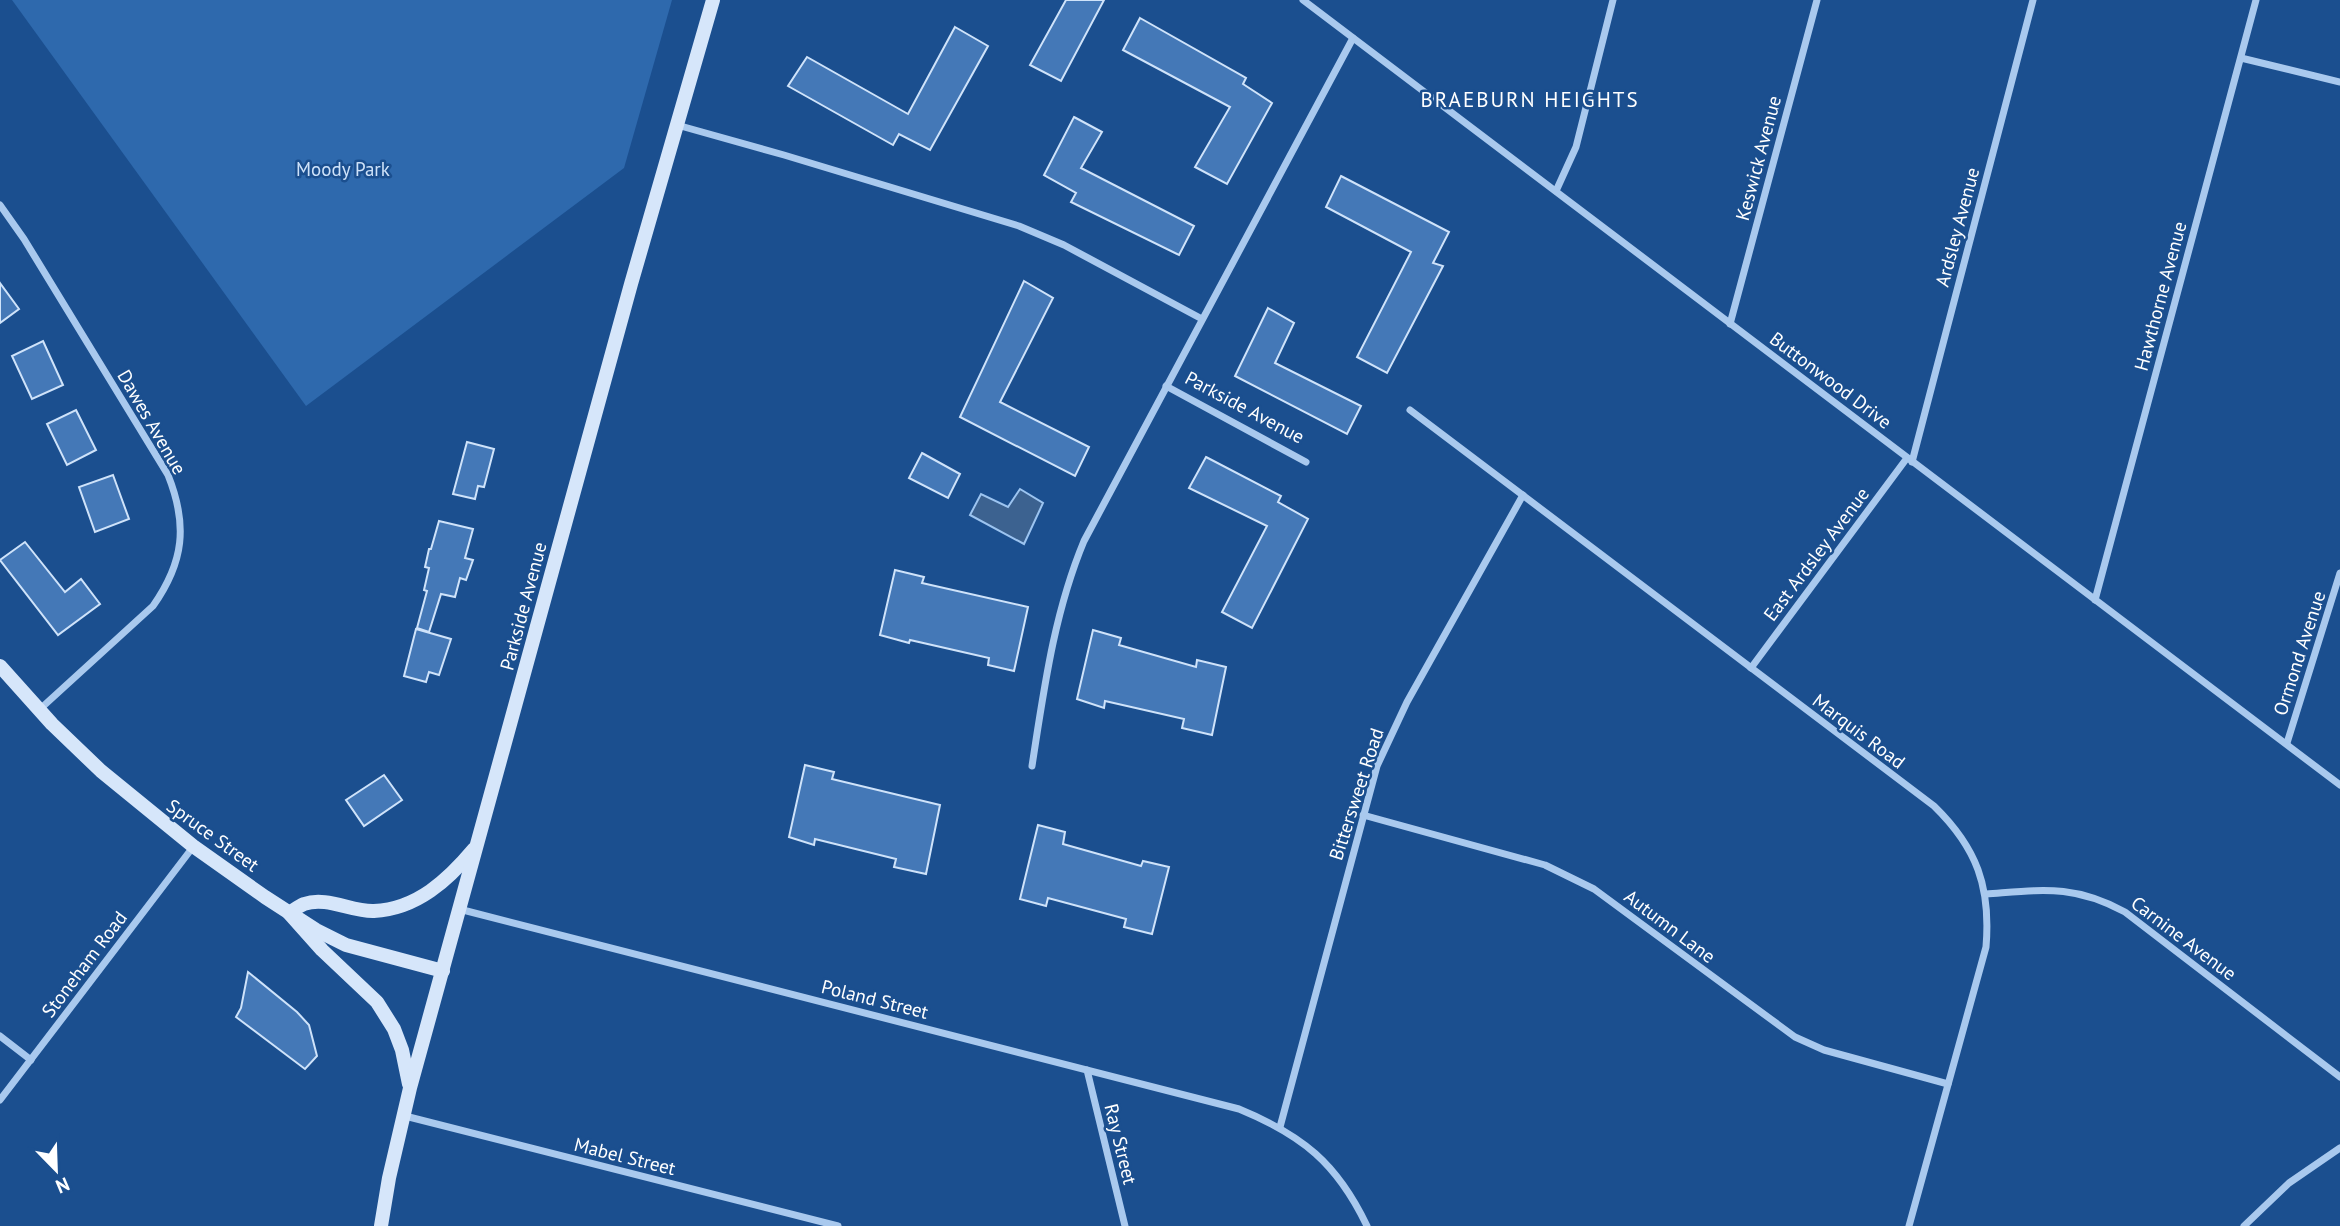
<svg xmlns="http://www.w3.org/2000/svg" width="2340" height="1226" font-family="'PT Sans',sans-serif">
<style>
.green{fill:#2e69ad}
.water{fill:#3c6290;stroke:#9cc4f0;stroke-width:2}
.building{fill:#4478b7;stroke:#cfe3fa;stroke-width:2}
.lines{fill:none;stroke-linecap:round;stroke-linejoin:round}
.street{stroke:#a9c9ee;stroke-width:7}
.secondary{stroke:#d6e6fa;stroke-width:14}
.labels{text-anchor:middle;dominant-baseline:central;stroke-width:5;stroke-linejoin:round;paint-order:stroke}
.street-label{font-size:19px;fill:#fff;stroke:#1b4f8f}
.park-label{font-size:19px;fill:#cfe3fa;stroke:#1b4f8f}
.neighbourhood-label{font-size:21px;letter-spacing:2px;fill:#fff;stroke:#1b4f8f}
</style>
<rect width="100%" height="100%" fill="#1b4f8f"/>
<!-- green -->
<path class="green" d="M12,0H672L624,168L306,406Z"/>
<!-- water -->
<path class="water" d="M1020,489L1043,503L1024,544L970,515L981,494L1008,507Z"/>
<!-- building -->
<g class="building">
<path d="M1066,0H1104L1061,81L1030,65Z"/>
<path d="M1140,18L1246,78L1243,84L1272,103L1227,184L1195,167L1230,107L1123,50Z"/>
<path d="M955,27L988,46L930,150L899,134L893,145L788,86L807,57L908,114Z"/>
<path d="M1074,117L1102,132L1081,168L1194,226L1179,255L1071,202L1076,193L1044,175Z"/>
<path d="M1341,176L1449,232L1433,263L1443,266L1387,373L1357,357L1411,252L1326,207Z"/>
<path d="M1024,281L1053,298L1000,402L1089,447L1075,476L960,417Z"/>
<path d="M0,283L19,309L0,323Z"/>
<path d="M1268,308L1294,323L1275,363L1361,406L1347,434L1235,376Z"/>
<path d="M43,341L63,385L32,399L12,356Z"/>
<path d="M76,410L96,450L67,465L47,424Z"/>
<path d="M467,442L494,449L484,487L478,486L475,499L453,494Z"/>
<path d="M922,453L960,474L948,498L909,478Z"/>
<path d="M1206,457L1281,496L1278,502L1308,519L1252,628L1222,612L1267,526L1189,488Z"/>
<path d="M113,475L129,519L95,532L79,487Z"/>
<path d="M439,521L473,529L465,558L473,560L466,580L460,578L455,597L441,594L429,632L417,628L427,591L424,590L429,568L425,567L429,549H431Z"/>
<path d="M25,542L65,592L81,579L100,604L58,635L0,560Z"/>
<path d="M895,570L924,577L922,583L1028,607L1014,671L988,665L989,658L910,640L909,643L880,635Z"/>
<path d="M416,629L451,639L439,675L429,672L426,682L404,676Z"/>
<path d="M1093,630L1121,638L1119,645L1196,667L1197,660L1226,667L1212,735L1182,728L1184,719L1105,701L1104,708L1077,699Z"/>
<path d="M805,765L834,772L832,779L940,805L926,874L894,867L896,859L815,839L814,845L789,837Z"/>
<path d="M384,775L402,800L364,826L346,800Z"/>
<path d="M1038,825L1065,832L1063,844L1141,866L1143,861L1169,867L1152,934L1124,927L1126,919L1048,898L1046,906L1020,899Z"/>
<path d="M248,972L297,1012L309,1025L317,1056L305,1069L236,1017L241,1008Z"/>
</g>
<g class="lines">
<!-- street -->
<g class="street">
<path d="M1303,0L2340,785"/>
<path d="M2241,58L2340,82"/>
<path d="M677,125L784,155L1019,226L1064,245L1202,319"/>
<path d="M1556,191L1576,147L1613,0"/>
<path d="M0,205L24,239L168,475C188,525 184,562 153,606L39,710"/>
<path d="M1730,324L1817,0"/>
<path d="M1166,386L1306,462"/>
<path d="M1410,410L1934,806C1977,848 1991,887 1986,947L1909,1226"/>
<path d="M1912,462L2033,0"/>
<path d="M2095,600L2256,0"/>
<path d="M1751,668L1907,458"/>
<path d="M2287,743L2340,573"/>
<path d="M1032,766C1044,689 1054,613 1084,541L1353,38"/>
<path d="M1363,815L1545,865L1594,889L1795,1037L1824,1050L1948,1084"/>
<path d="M1986,894C2042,890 2073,884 2125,912L2340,1077"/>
<path d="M459,909L1239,1109C1302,1135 1337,1163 1367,1226"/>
<path d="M0,1036L31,1060"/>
<path d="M1087,1070L1125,1226"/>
<path d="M0,1100L193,847"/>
<path d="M405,1116L838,1226"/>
<path d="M1280,1127L1377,766L1407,702L1523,495"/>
<path d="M2244,1226L2289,1183L2340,1148"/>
</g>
<!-- secondary -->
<g class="secondary">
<path d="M0,666L52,724L101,771L193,846L265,897L316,930L346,945L443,971"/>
<path d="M409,1084L402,1050L394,1029L377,1002L322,950L289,913C294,910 299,906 304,904C327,896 352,912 374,911C417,909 448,880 474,849"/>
<path d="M381,1226L389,1178L410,1088L631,284L713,0"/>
</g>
</g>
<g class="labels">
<!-- street labels -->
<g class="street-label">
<text transform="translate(1758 158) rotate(-75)">Keswick Avenue</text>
<text transform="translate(1957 227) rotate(-75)">Ardsley Avenue</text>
<text transform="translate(2160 296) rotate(-75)">Hawthorne Avenue</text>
<text transform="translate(1831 380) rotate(37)">Buttonwood Drive</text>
<text transform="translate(1245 407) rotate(28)">Parkside Avenue</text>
<text transform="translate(152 422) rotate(60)">Dawes Avenue</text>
<text transform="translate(1816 554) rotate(-53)">East Ardsley Avenue</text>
<text transform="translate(523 606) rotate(-75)">Parkside Avenue</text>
<text transform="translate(2299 653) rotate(-72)">Ormond Avenue</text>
<text transform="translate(1859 731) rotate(37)">Marquis Road</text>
<text transform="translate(1356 794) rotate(-72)">Bittersweet Road</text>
<text transform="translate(213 835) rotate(36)">Spruce Street</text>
<text transform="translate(1670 926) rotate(37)">Autumn Lane</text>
<text transform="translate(2184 938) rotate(37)">Carnine Avenue</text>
<text transform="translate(84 964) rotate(-53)">Stoneham Road</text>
<text transform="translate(875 999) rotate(14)">Poland Street</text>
<text transform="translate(1121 1144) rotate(76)">Ray Street</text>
<text transform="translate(625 1156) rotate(14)">Mabel Street</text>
</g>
<!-- park labels -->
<g class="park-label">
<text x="343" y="169">Moody Park</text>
</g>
<!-- neighbourhood labels -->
<g class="neighbourhood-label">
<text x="1530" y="99">BRAEBURN HEIGHTS</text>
</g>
</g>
<!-- north arrow -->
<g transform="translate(56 1170) rotate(157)" stroke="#1b4f8f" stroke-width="5" paint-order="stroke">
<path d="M0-5L12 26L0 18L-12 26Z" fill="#ffffff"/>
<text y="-10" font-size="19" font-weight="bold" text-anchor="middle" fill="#ffffff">N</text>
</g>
</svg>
